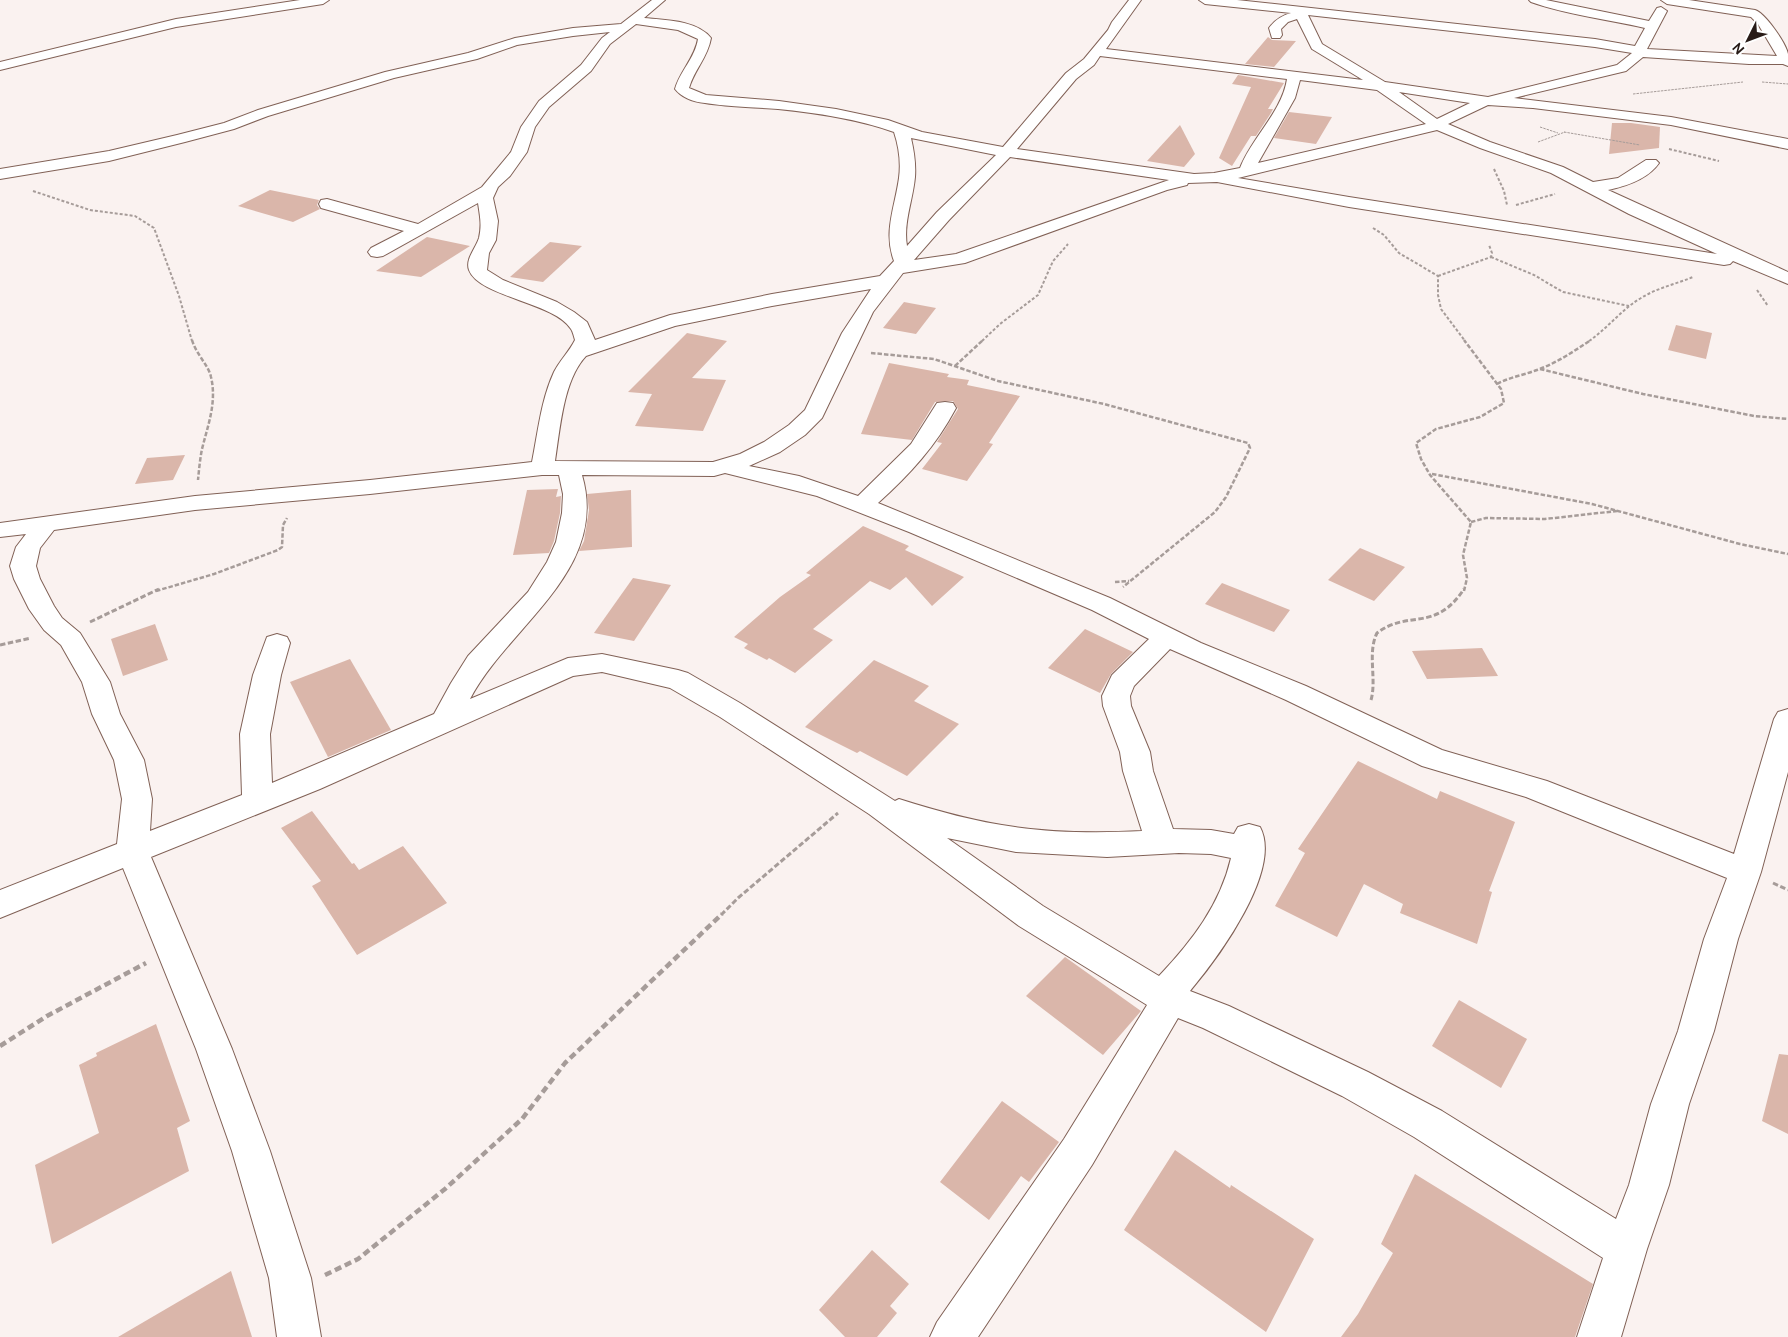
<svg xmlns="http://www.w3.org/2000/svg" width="1788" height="1337" font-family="Cabin,sans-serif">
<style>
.building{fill:#dab6aa}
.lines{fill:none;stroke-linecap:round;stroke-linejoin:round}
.street-casing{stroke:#816156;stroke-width:2}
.path-far4{stroke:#a69c99;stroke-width:1;stroke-dasharray:2.5 1;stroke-linecap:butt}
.path-far3{stroke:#a69c99;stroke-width:2;stroke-dasharray:3 2;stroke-linecap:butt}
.path-far2{stroke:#a69c99;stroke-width:2.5;stroke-dasharray:4.5 2;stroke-linecap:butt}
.path-far1{stroke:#a69c99;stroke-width:3;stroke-dasharray:5.5 2.5;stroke-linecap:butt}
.path{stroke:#a69c99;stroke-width:4.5;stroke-dasharray:7 4;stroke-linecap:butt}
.street{fill:#fff;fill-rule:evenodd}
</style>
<rect width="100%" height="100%" fill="#faf2f0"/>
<!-- building -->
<g class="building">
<path d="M1268,37L1272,40L1296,41L1274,67L1245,64Z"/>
<path d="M1238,75L1284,83L1268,109H1273L1271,113L1256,136H1251L1232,166L1219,158L1251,87L1232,84Z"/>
<path d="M1289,112L1332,117L1316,144L1274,138Z"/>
<path d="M1612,123H1631L1660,127L1659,148L1609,154Z"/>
<path d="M1180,125L1195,154L1184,167L1147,161Z"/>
<path d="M270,190L319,200L317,205L320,209L293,222L238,206Z"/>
<path d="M427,237L470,246L421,277L376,271Z"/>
<path d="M550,242L582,246L543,282L510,277Z"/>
<path d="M904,302L936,308L916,334L883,328Z"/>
<path d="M1676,325L1712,333L1706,359L1668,350Z"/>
<path d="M687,333L727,341L692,378L726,380L703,431L635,426L652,394L628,392Z"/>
<path d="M889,363L949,374L947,377L969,380L967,385L1020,396L989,443L993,444L967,481L922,469L942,443L937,442L958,409L953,401L935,402L912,440L861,434Z"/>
<path d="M185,455L173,480L135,484L147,458Z"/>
<path d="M558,489L556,497L561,496L560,513L554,541L549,553L513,555L527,490Z"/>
<path d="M631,490L632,547L579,551L584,541L589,510L587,494Z"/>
<path d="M863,526L909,546L905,550L964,577L932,606L906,577L890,590L870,581L813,629L833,640L795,673L769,658L767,660L744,648L748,644L734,637L780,597L811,575L806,573Z"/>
<path d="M1360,548L1405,567L1374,601L1328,580Z"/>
<path d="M633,578L671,585L634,641L594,633Z"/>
<path d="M1222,583L1290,610L1274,632L1205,604Z"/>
<path d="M155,624L168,660L123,676L111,639Z"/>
<path d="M1085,629L1133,652L1111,674L1100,693L1048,668Z"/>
<path d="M1482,648L1498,676L1427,679L1412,651Z"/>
<path d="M350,659L391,730L328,757L290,682Z"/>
<path d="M874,660L929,686L914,701L959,724L907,776L860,751L857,753L805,727Z"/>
<path d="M1358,761L1437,799L1440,791L1515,822L1489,891L1492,892L1477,944L1400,913L1403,904L1364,884L1337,937L1275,906L1305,853L1298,849Z"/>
<path d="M312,811L352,864L354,863L359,870L403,846L447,903L357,955L312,886L321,881L281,828Z"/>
<path d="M1065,957L1141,1011L1103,1055L1026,996Z"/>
<path d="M1459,1000L1527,1039L1501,1088L1432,1046Z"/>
<path d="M156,1024L190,1121L177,1128L189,1171L52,1244L35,1165L99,1133L79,1065L97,1056L96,1053Z"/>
<path d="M1779,1054L1788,1055V1134L1762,1121Z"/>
<path d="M1002,1101L1059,1142L1029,1182L1021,1176L989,1220L940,1182Z"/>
<path d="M1175,1150L1230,1188L1231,1185L1314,1239L1266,1332L1124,1230Z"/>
<path d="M1415,1174L1593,1284L1575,1337H1341L1358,1314L1393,1253L1381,1244Z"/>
<path d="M872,1250L909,1284L890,1306L897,1313L877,1337H845L819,1310Z"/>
<path d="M231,1271L252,1337H118Z"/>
</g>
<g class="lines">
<!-- street casing -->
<g class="street-casing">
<g id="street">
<path d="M300,0H329L323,4L176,27L0,70V62L176,19Z"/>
<path d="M652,0H665L644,18C664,20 697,20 711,38C708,57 694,70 689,88L706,95L779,101L836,109L888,120L922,132L1003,147L1066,73L1084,59L1108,30L1112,22L1129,0H1141L1106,49L1363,80L1312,49L1297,19L1288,22L1281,29L1282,35L1280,38H1272L1269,28C1275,20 1281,16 1291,13L1205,4L1199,0H1237L1595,39L1635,46L1645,28C1607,19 1567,15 1531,2L1529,0H1546L1649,21L1657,8L1661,7L1667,11L1647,49L1777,56L1758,24L1751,17L1667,4L1661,0H1689L1755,10C1765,13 1786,43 1788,54C1788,57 1788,62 1788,66L1783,64H1749L1643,57L1626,71L1514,98L1671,117L1788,139V149L1671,125L1533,108L1488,105L1448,124L1490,142L1563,167L1593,182L1618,178L1646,160H1656L1659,163C1648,179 1627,186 1608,190L1788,272V284L1733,261L1730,264L1724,265L1349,207L1217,182L1188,183L1187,185L1167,190L965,263L903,273L873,312L822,418L805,435L780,452L749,466L799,476L858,496L911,444L937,403L945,402L953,403L956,408C936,446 909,475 878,503L1110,598L1201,643L1306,686L1442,750L1547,781L1734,854L1774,719L1778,712L1788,709V772L1761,872L1738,939L1714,1031L1689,1104L1669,1185L1647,1249L1621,1337H1577L1603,1258L1414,1137L1342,1096L1203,1028L1178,1018L1092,1165L978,1337H930L937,1322L1064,1139L1147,1005L1019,926L869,814L720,717L670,688L602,672L573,676L320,789L151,857L232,1049L270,1151L311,1278L321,1337H277L269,1278L232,1151L196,1049L123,868L0,918V890L117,844L122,799L114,760L92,714L82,682L61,645L44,630L29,609L14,579L10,566L16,547L26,534L0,537V523L195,496L370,480L532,462C538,432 541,400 554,372C560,360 569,352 575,340C574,337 573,332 571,329C554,302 479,297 469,270C465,259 476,248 479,238C482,225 480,216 478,203L383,256L377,257L371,256L368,252L371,248L404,231L321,208L319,204L321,200L327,199L418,224L482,187L511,152L521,127L539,101L581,65L602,38L610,32L573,36L517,45L477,59L394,78L268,116L234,129L185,142L109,161L0,179V169L109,151L177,135L224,123L258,110L385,72L468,53L515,38L573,28L621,24ZM1308,15L1595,47L1632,53L1617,65L1488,97L1385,82L1322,44ZM636,24L678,30L698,39C695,58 680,71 675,89C682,98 694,102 705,103C729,107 754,107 778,109C817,113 858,119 894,132C899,147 901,163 899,178C895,207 883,232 894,261L880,276L772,294L670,315L595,340L587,322L574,312L557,302L503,280L487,270L489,253L496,240L498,221L493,198L498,187L510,176L527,152L535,127L549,107L591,71L610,44ZM1100,56L1287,79C1282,112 1252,137 1240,168L1214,173L1194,174L1017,149L1076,79L1094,65ZM1300,80L1377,90L1426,124L1258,163L1295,98ZM1399,92L1470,103L1437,119ZM1437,130L1480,148L1551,173L1629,214L1717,254L1349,197L1238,178ZM911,138L996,155L937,212L907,246C903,223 913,200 915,177C916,164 914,151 911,138ZM1010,157L1169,180L956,254L914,260L949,220ZM871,289L842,333L805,410L789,425L764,442L740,454L713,462L555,461C560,430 563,380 586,356L675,326L772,306ZM725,473L817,496L909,532L1092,610L1149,639L1112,675L1102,696L1103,706L1120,752L1123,771L1142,831C1102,833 1056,833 1015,827C976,822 937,811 899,799L895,801L740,703L688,673L678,670L602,654L568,658L470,699C508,626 610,571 582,475L714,476ZM542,475H559L563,494L562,513L556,542L547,562L528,592L468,656L451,683L434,714L272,783L270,734L281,675L290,643L287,637L277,634L267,637L253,675L240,734L242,795L150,831L152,799L144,760L120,714L110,682L80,633L62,618L54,606L40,579L36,566L40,548L54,530L195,510L370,494ZM1170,649L1286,700L1422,766L1526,797L1727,878L1704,939L1678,1031L1651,1104L1629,1185L1616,1219L1442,1111L1368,1072L1229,1006L1190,991C1218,958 1283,870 1260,827L1249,824L1238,827L1234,834L1211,830L1173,829L1153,771L1150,752L1131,706L1130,696L1134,686ZM947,838L1016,852L1107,857L1179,853L1211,854L1231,858C1220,905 1192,941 1159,976L1043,906Z"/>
</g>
</g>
<!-- path-far4 -->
<g class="path-far4">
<path d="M1762,82L1788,84"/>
<path d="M1633,94L1743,82"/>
<path d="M1540,127L1558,133"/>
<path d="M1564,132L1640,145"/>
<path d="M1538,142L1565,132"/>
</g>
<!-- path-far3 -->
<g class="path-far3">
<path d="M1669,149L1719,161"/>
<path d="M1494,169L1504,191L1507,205"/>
<path d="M33,191L90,210L135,216L154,228L179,296L192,341"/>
<path d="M1516,205L1555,194"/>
<path d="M1373,228L1384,235L1399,253L1438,276V295L1441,309L1465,341"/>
<path d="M1491,257L1534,275L1563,292L1629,306"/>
<path d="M1438,276L1491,257L1492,253L1489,245"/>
<path d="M1757,290L1768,306"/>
<path d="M982,341L1000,324L1038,295L1053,261L1068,244"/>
<path d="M1589,341C1608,328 1622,309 1641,298C1657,288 1676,284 1693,277"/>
</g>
<!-- path-far2 -->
<g class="path-far2">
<path d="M192,340C196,354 209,366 211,377C217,402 208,425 202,449C200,459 199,470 198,480"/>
<path d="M871,353L934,359L998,381L1104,404L1248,443L1250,448L1226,497L1215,512L1123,587"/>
<path d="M955,366L983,340"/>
<path d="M1540,369L1643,394L1754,416L1788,419"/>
<path d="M1497,384C1510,377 1524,375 1537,370C1557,363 1574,351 1591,340"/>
<path d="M1432,474L1592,504L1740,544L1788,554"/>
<path d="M1471,522L1486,518L1545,519L1617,511"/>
<path d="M1115,582L1129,581"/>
<path d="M156,591L214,574L278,550L282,547L283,525L287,518"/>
<path d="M1464,591L1467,578L1463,555L1471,522L1430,475L1421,459L1416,443L1436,429L1480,417L1504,403L1501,389L1464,340"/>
</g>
<!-- path-far1 -->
<g class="path-far1">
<path d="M90,622L159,589"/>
<path d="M0,645L31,638"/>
<path d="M1371,700C1377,679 1367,653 1377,633C1409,609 1435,633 1464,589"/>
<path d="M1773,883L1788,890"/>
<path d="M721,915L738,898L838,813"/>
</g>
<!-- path -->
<g class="path">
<path d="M0,1046L47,1016L146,963"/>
<path d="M325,1275L358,1259L445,1189L522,1119L565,1063L722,914"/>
</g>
<!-- street -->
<use href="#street" class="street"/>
</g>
<!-- north arrow -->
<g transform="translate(1748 40) rotate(228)" stroke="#ffffff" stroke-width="4" paint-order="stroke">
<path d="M0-4L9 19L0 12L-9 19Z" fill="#281b17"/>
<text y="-8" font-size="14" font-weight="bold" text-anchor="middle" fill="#281b17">N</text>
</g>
</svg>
